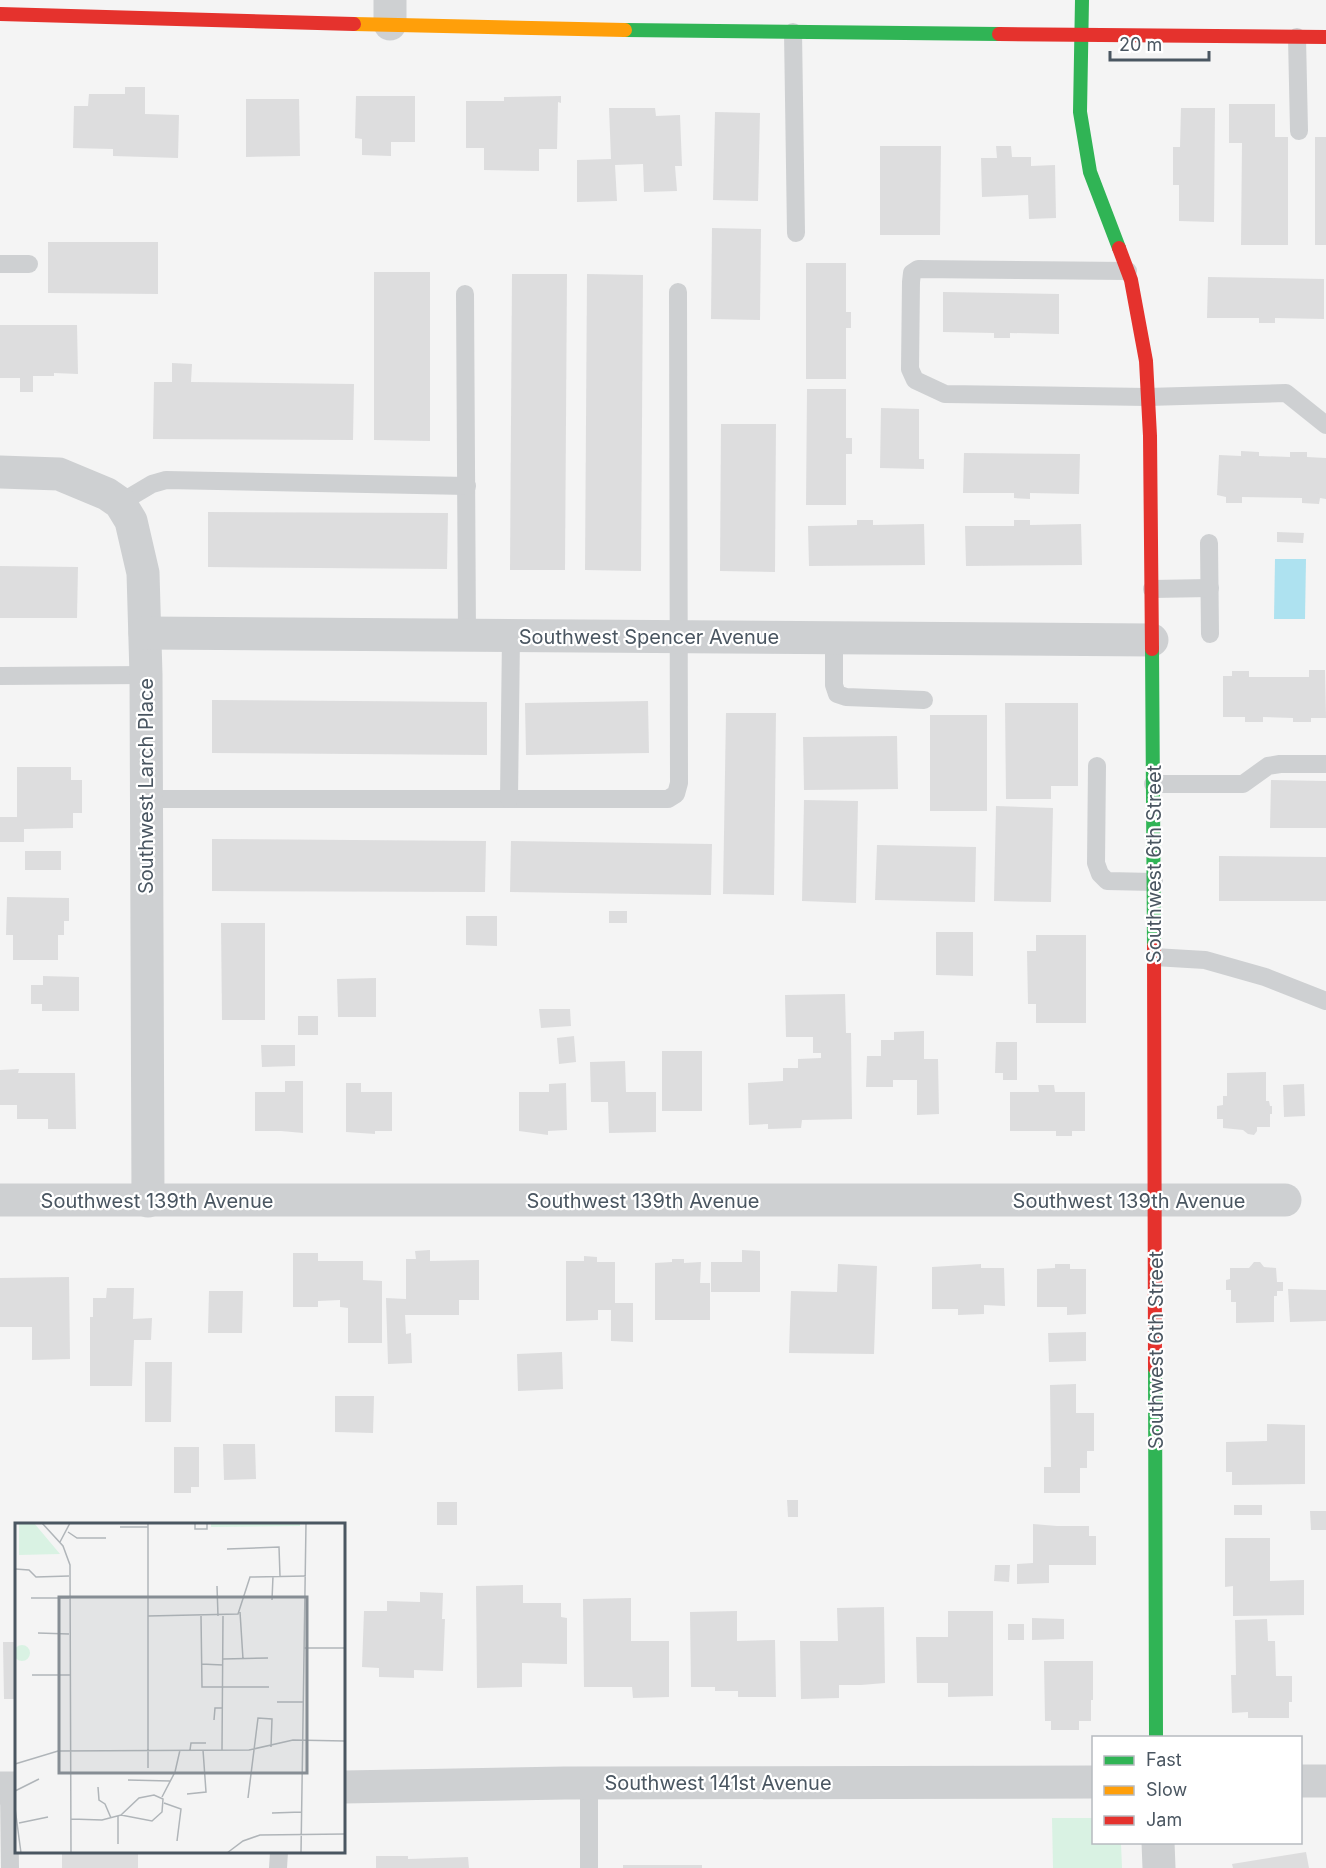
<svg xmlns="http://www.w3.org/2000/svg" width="1326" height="1868" font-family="Inter,sans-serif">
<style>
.green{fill:#d9f2e3}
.water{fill:#aee2f0}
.building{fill:#ddddde}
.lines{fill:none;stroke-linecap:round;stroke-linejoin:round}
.lane{stroke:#ced0d2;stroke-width:18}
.street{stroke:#ced0d2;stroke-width:33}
.fast{stroke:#30b455;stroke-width:14}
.slow{stroke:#ff9f0a;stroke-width:14}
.jam{stroke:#e5322d;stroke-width:14}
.labels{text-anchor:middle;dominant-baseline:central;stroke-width:4.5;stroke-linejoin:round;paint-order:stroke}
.street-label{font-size:20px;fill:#4a5661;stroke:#fff}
.inset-road{fill:none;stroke:#b0b5b9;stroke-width:1.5}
.view{fill:#868d94;fill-opacity:0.15;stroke:#868d94;stroke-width:3}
.inset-edge{fill:none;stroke:#4a5661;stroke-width:3}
</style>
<rect width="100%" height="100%" fill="#f4f4f4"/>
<!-- green -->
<path class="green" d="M1052,1818H1093L1094,1842L1121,1843L1122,1868H1053Z"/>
<!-- water -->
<path class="water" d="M1275,559H1306L1305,619H1274Z"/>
<!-- building -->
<g class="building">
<path d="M125,87H145V114L179,115L178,158L113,156V149L73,148L74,106H88L89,94H125Z"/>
<path d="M356,96H415V142H391V156L362,155V139L355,138Z"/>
<path d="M561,96V103L558,102L557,149H539V171L484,170V148H466V101H504V97Z"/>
<path d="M246,99H299L300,156L246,157Z"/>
<path d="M1229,104H1275V137H1288V245H1241L1242,143H1229Z"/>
<path d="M609,108H655L656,116L680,115L682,166H675L677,191L644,192L643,164L615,165L617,201L577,202V160L611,159Z"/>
<path d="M1181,108H1215L1214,222L1179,221V185H1173V147H1180Z"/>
<path d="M715,112L760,113L758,201L713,200Z"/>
<rect x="1315" y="137" width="11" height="108"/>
<path d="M880,146H941L940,235H880Z"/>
<path d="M996,146H1011L1012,157H1031V166L1055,165L1056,218L1029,219L1028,195L982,197L981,158H997Z"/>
<path d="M712,228L761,229L760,320L711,319Z"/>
<path d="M48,242H158V294L48,293Z"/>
<path d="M806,263H846V312H851V328H846V379H806Z"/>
<path d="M374,272H430V441L374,440Z"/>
<path d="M512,274H567L565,570H510Z"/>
<path d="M587,274L643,275L641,571L585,570Z"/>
<path d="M1208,277L1324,279V319L1275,318V323H1259V318H1207Z"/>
<path d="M943,292L1059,294V334L1010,333V338H994V333L943,332Z"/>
<path d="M0,325H77L78,374L54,373V376H33V392H20V378H0Z"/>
<path d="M172,363L192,364L191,382L354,384L353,440L153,439L154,382H172Z"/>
<path d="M807,389H846V438H852V454H846V505H806Z"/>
<path d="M881,408L919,409V459H924V469L880,468Z"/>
<path d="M721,424H776L775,572L720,571Z"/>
<path d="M1241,451L1259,452V456L1290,457V452H1307V457L1326,458V499L1320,498L1319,504L1302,503V498L1242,497V503H1226V497L1217,495L1219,455L1241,456Z"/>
<path d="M964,453L1080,454L1079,494L1030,493V499L1014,498V493H963Z"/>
<path d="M208,512L448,513L447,569L208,567Z"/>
<path d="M857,520H873V525L924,524L925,565L809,566L808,526L857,525Z"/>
<path d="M1014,520H1030V525L1081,524L1082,565L966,566L965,526H1014Z"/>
<path d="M1277,532L1304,533L1303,543L1277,542Z"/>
<path d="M0,566L78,567L77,618H0Z"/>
<path d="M1309,670H1325L1326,718H1311V722H1293V718L1263,717V722H1245V717H1223V676H1232V671H1249V677H1309Z"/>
<path d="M212,700L487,702V755L212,753Z"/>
<path d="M648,701L649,753L526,755L525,703Z"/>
<path d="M1005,703H1078V786H1051V799H1006Z"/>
<path d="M726,713H776L774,895L723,894Z"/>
<rect x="930" y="715" width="57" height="96"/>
<path d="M897,736L898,789L804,790L803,737Z"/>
<path d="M17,767H71V780H82V813H73V828L24,829V842H0V817H17Z"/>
<path d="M1271,780L1326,781V828H1270Z"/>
<path d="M804,800L858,801L856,903L802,901Z"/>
<path d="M996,806L1053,808L1051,902L994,901Z"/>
<path d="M212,839L486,841L485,892L212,891Z"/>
<path d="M511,841L712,844L711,895L510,892Z"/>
<path d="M877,845L976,847L975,902L875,900Z"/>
<rect x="25" y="851" width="36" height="19"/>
<path d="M1219,856L1326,857V901H1219Z"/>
<path d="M7,897L69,898V921H64V935H58V960H13V935H6Z"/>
<rect x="609" y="911" width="18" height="12"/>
<path d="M466,916H497V946L466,945Z"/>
<path d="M221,923H265V1020H222Z"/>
<path d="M936,932H973V976L936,975Z"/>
<path d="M1036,935H1086V1023H1036V1004H1028L1027,951H1036Z"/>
<path d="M43,976L79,977V1011H42V1004H31V985H43Z"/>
<path d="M376,978V1017H338L337,979Z"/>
<path d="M845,994L846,1033H851L852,1119L802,1120L801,1128L768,1129V1124L749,1125L748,1083L783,1081V1068H798V1059L821,1058V1053H813V1037H786L785,995Z"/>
<path d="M539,1009H570L571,1026L541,1028Z"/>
<rect x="298" y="1016" width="20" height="19"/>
<path d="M924,1031V1059H938L939,1114L917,1115V1080H893V1087H866L867,1056H881V1040H894V1032Z"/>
<path d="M574,1036L576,1062L559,1064L557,1038Z"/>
<path d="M996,1042H1017V1080H1003V1073H995Z"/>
<path d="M261,1045H295V1066L262,1067Z"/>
<rect x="662" y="1051" width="40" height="60"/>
<path d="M625,1061L626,1092H656V1132L609,1133L608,1102H591L590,1062Z"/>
<path d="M19,1069L18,1073H75L76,1129H48V1119H17V1105H0V1070Z"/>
<path d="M1266,1072V1101H1269L1270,1106H1272V1114H1270V1127H1257V1131L1254,1135L1248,1134L1243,1130L1223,1128V1119H1217V1106L1223,1105V1096H1227V1073Z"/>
<path d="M285,1081H303V1133L281,1131H255V1092H285Z"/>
<path d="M346,1083H361V1092H392V1131H375V1134L346,1132Z"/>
<path d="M566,1083L567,1130L548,1131V1135L519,1131V1092H549V1084Z"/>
<path d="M1304,1084L1305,1116L1284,1117L1283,1085Z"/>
<path d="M1038,1085H1054L1055,1092H1085V1131H1072V1136H1056V1131H1010V1092H1039Z"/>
<path d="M430,1250V1261L479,1260V1300H459V1315H405L406,1334L411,1333L412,1363L388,1364L386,1298L406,1299V1259H416L415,1251Z"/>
<path d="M742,1250L760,1251V1292H711V1262H742Z"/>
<path d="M293,1253H318V1261H363V1280L382,1281V1343H348V1308L340,1307V1300L318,1301V1307H293Z"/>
<path d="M584,1256L597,1257V1262H615V1303H633V1342L611,1341V1310H598V1320L566,1321V1261H584Z"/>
<path d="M672,1259H684V1263L701,1262L700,1283H710V1320H655V1263L672,1262Z"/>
<path d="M1254,1262H1260L1264,1267L1276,1268L1277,1282H1283V1291H1277V1296H1274V1322L1236,1323V1302H1231V1290H1226V1280L1230,1279V1268H1249Z"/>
<path d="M838,1264L877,1266L874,1354L789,1353L791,1291L837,1292Z"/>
<path d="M981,1264V1268H1004L1005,1306L984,1305V1314L958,1315V1309H932V1267Z"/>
<path d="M1055,1264H1070V1269H1086V1314L1067,1315V1307H1037V1269L1055,1268Z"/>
<path d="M69,1277L70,1359L32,1360V1327H0V1278Z"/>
<path d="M107,1288H134L133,1319L152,1318L151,1340H134L132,1386H90V1317H93V1298H106Z"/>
<path d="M1288,1289L1326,1290V1321L1290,1322Z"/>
<path d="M209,1291H243L242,1333H208Z"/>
<path d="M1086,1332V1361L1049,1362L1048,1333Z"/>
<path d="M562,1352L563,1389L518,1391L517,1354Z"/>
<path d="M145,1362H172L171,1422H145Z"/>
<path d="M1076,1384V1413H1094V1451H1087V1468H1080V1493H1044V1467H1051L1050,1385Z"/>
<path d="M335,1396H374L373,1433L335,1432Z"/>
<path d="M1267,1424L1305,1425V1484L1232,1485V1472H1226V1442L1267,1441Z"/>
<path d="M223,1444H255L256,1479L224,1480Z"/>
<path d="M174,1447H199V1487H191V1493H174Z"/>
<path d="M787,1500H798V1517H788Z"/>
<rect x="437" y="1502" width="20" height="23"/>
<rect x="1234" y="1505" width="28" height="10"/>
<path d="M1310,1511H1326V1530H1311Z"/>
<path d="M1033,1524L1057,1526H1089V1536H1096V1565H1049V1583L1017,1584V1564L1033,1563Z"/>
<path d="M1225,1538H1270V1581L1304,1580V1615L1233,1616V1586L1225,1587Z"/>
<path d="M995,1565H1010L1009,1582L994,1581Z"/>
<path d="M523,1585V1603H561V1617L567,1618V1664L522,1663V1687L477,1688L476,1586Z"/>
<path d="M420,1592L443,1593L442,1619H445L443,1671L414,1670V1678L379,1677V1668L362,1667L364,1611H387V1601L420,1602Z"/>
<path d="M631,1598V1641H669V1697L633,1698L632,1687H584L583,1599Z"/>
<path d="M884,1607L885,1683L861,1685H839V1698L801,1699L800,1641H838L837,1608Z"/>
<path d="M737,1611V1641L775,1640L776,1697H738V1691H715V1687H691L690,1612Z"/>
<path d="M948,1611H993V1696L948,1697V1683H917L916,1637H948Z"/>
<path d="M1032,1618L1064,1619V1639L1032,1640Z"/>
<path d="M1267,1619L1268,1641H1275L1276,1676H1292V1702H1289V1718H1248V1712L1232,1713L1231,1675H1236L1235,1620Z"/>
<rect x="1008" y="1624" width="16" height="16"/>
<path d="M3,1642H16V1706H14V1699H4Z"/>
<path d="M1044,1661H1093V1700H1091V1721H1079V1730H1051V1721H1045Z"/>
<rect x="62" y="1852" width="76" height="16"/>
<path d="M1306,1852L1309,1868H1233L1232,1864Z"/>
<path d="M376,1856H408V1859L468,1857L469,1868H376Z"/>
<rect x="623" y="1865" width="79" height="3"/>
</g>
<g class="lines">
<!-- lane -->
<g class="lane">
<path d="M793,32L796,233"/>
<path d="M1297,37L1299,131"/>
<path d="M0,264H29"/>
<path d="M1128,271L918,269L912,273L911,282L910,369L915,380L945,394L1147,397L1286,393L1326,425"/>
<path d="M465,294L467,636"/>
<path d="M120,503L152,484L166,480L467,486"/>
<path d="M1209,543L1210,634"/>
<path d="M1152,589L1210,588"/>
<path d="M834,638V685L837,694L846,697L924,700"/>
<path d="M0,676L146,675"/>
<path d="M1097,766L1096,863L1100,874L1107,881L1154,882"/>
<path d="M1153,784H1243L1268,766L1280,764H1326"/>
<path d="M146,799H668L676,794L679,783L678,292"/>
<path d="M509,799L511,636"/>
<path d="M1154,957L1205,960L1265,977L1326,1001"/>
<path d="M589,1783V1868"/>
<path d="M9,1788L10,1868"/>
<path d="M278,1868L279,1852"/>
</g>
<!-- street -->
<g class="street">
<path d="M390,0V24"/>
<path d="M0,472L59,474L107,494L120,503L131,521L143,573L146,675L148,1201"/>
<path d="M145,633L1152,640"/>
<path d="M0,1200H1285"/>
<path d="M1300,1781H1326"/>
<path d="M344,1787L565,1783L1094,1782"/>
<path d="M0,1788H16"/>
<path d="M1158,1842L1159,1868"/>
</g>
<!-- fast -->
<g class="fast">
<path d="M1082,0L1080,112L1090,172L1119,248"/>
<path d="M625,30L999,34"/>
<path d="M1152,649L1154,946"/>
<path d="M1155,1368L1156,1738"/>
</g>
<!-- slow -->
<path class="slow" d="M354,24L625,30"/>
<!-- jam -->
<g class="jam">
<path d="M0,14L354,24"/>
<path d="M999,34L1326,37"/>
<path d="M1119,248L1131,280L1146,361L1150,436L1152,649"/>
<path d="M1154,946L1155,1368"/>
</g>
</g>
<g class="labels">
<!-- street labels -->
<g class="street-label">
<text x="649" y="637">Southwest Spencer Avenue</text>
<text transform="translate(146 786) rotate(-90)">Southwest Larch Place</text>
<text transform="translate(1154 864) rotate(-90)">Southwest 6th Street</text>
<text x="157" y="1201">Southwest 139th Avenue</text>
<text x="643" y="1201">Southwest 139th Avenue</text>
<text x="1129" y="1201">Southwest 139th Avenue</text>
<text transform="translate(1156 1350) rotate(-90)">Southwest 6th Street</text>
<text x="718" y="1783">Southwest 141st Avenue</text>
</g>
</g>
<!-- overview -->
<g transform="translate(15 1523)">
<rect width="330" height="330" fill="#f4f4f4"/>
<path d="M4,0H19L45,31L4,32ZM196,0H285V3L196,4ZM-1 130a8 8 0 1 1 16 0a8 8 0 1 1-16 0Z" fill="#d9f2e3"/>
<path class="inset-road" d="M27,0L48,23L55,42L56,330M180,0V6H192V0M105,4H133M53,9L62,15H91M45,19L55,0M212,26L264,24L265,53M0,46L14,47L21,54L54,53M202,63L203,93M16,75H54M257,77L258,53M225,89L228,136M133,93L223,91L235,54L291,53M186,93L187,164H254M23,110L54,111M289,125H330M208,136L253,135M186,141L208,142M17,152H55M262,179H288M199,197L200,185H208M175,227L176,220H191M207,227L208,93M0,241L43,228L234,227L278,217L330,218M133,245V0M113,257L155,258M83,264L84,277L90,281L96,295M0,268L24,256M172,271L191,269L188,227M147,274L160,249L165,227M233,275L243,195L257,196L256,224M149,280L166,286L162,318M0,285L6,330M257,290L287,289M103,293V321M56,296L87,297L106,292L137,298L147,289L148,276L139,272L124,275L106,292M4,300L33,294M212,330L228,318L245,312L330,311M286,330L291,0"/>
<path class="view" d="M44,74H292V250H44Z"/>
<rect width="330" height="330" class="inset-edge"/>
</g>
<!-- legend -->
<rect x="1092" y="1736" width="210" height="108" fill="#ffffff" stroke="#b7bbc0" stroke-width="1.5"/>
<rect x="1104" y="1756" width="30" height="9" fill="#30b455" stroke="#b7bbc0" stroke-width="1.5"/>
<text x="1146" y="1766" font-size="18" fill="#4a5661">Fast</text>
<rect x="1104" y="1786" width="30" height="9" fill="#ff9f0a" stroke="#b7bbc0" stroke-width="1.5"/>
<text x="1146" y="1796" font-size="18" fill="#4a5661">Slow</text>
<rect x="1104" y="1816" width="30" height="9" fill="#e5322d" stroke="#b7bbc0" stroke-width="1.5"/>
<text x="1146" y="1826" font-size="18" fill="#4a5661">Jam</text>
<!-- scale -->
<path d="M1110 51v9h99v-9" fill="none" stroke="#4a5661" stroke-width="3"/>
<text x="1119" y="51" font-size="18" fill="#4a5661" stroke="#ffffff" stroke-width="4.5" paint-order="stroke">20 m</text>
</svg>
